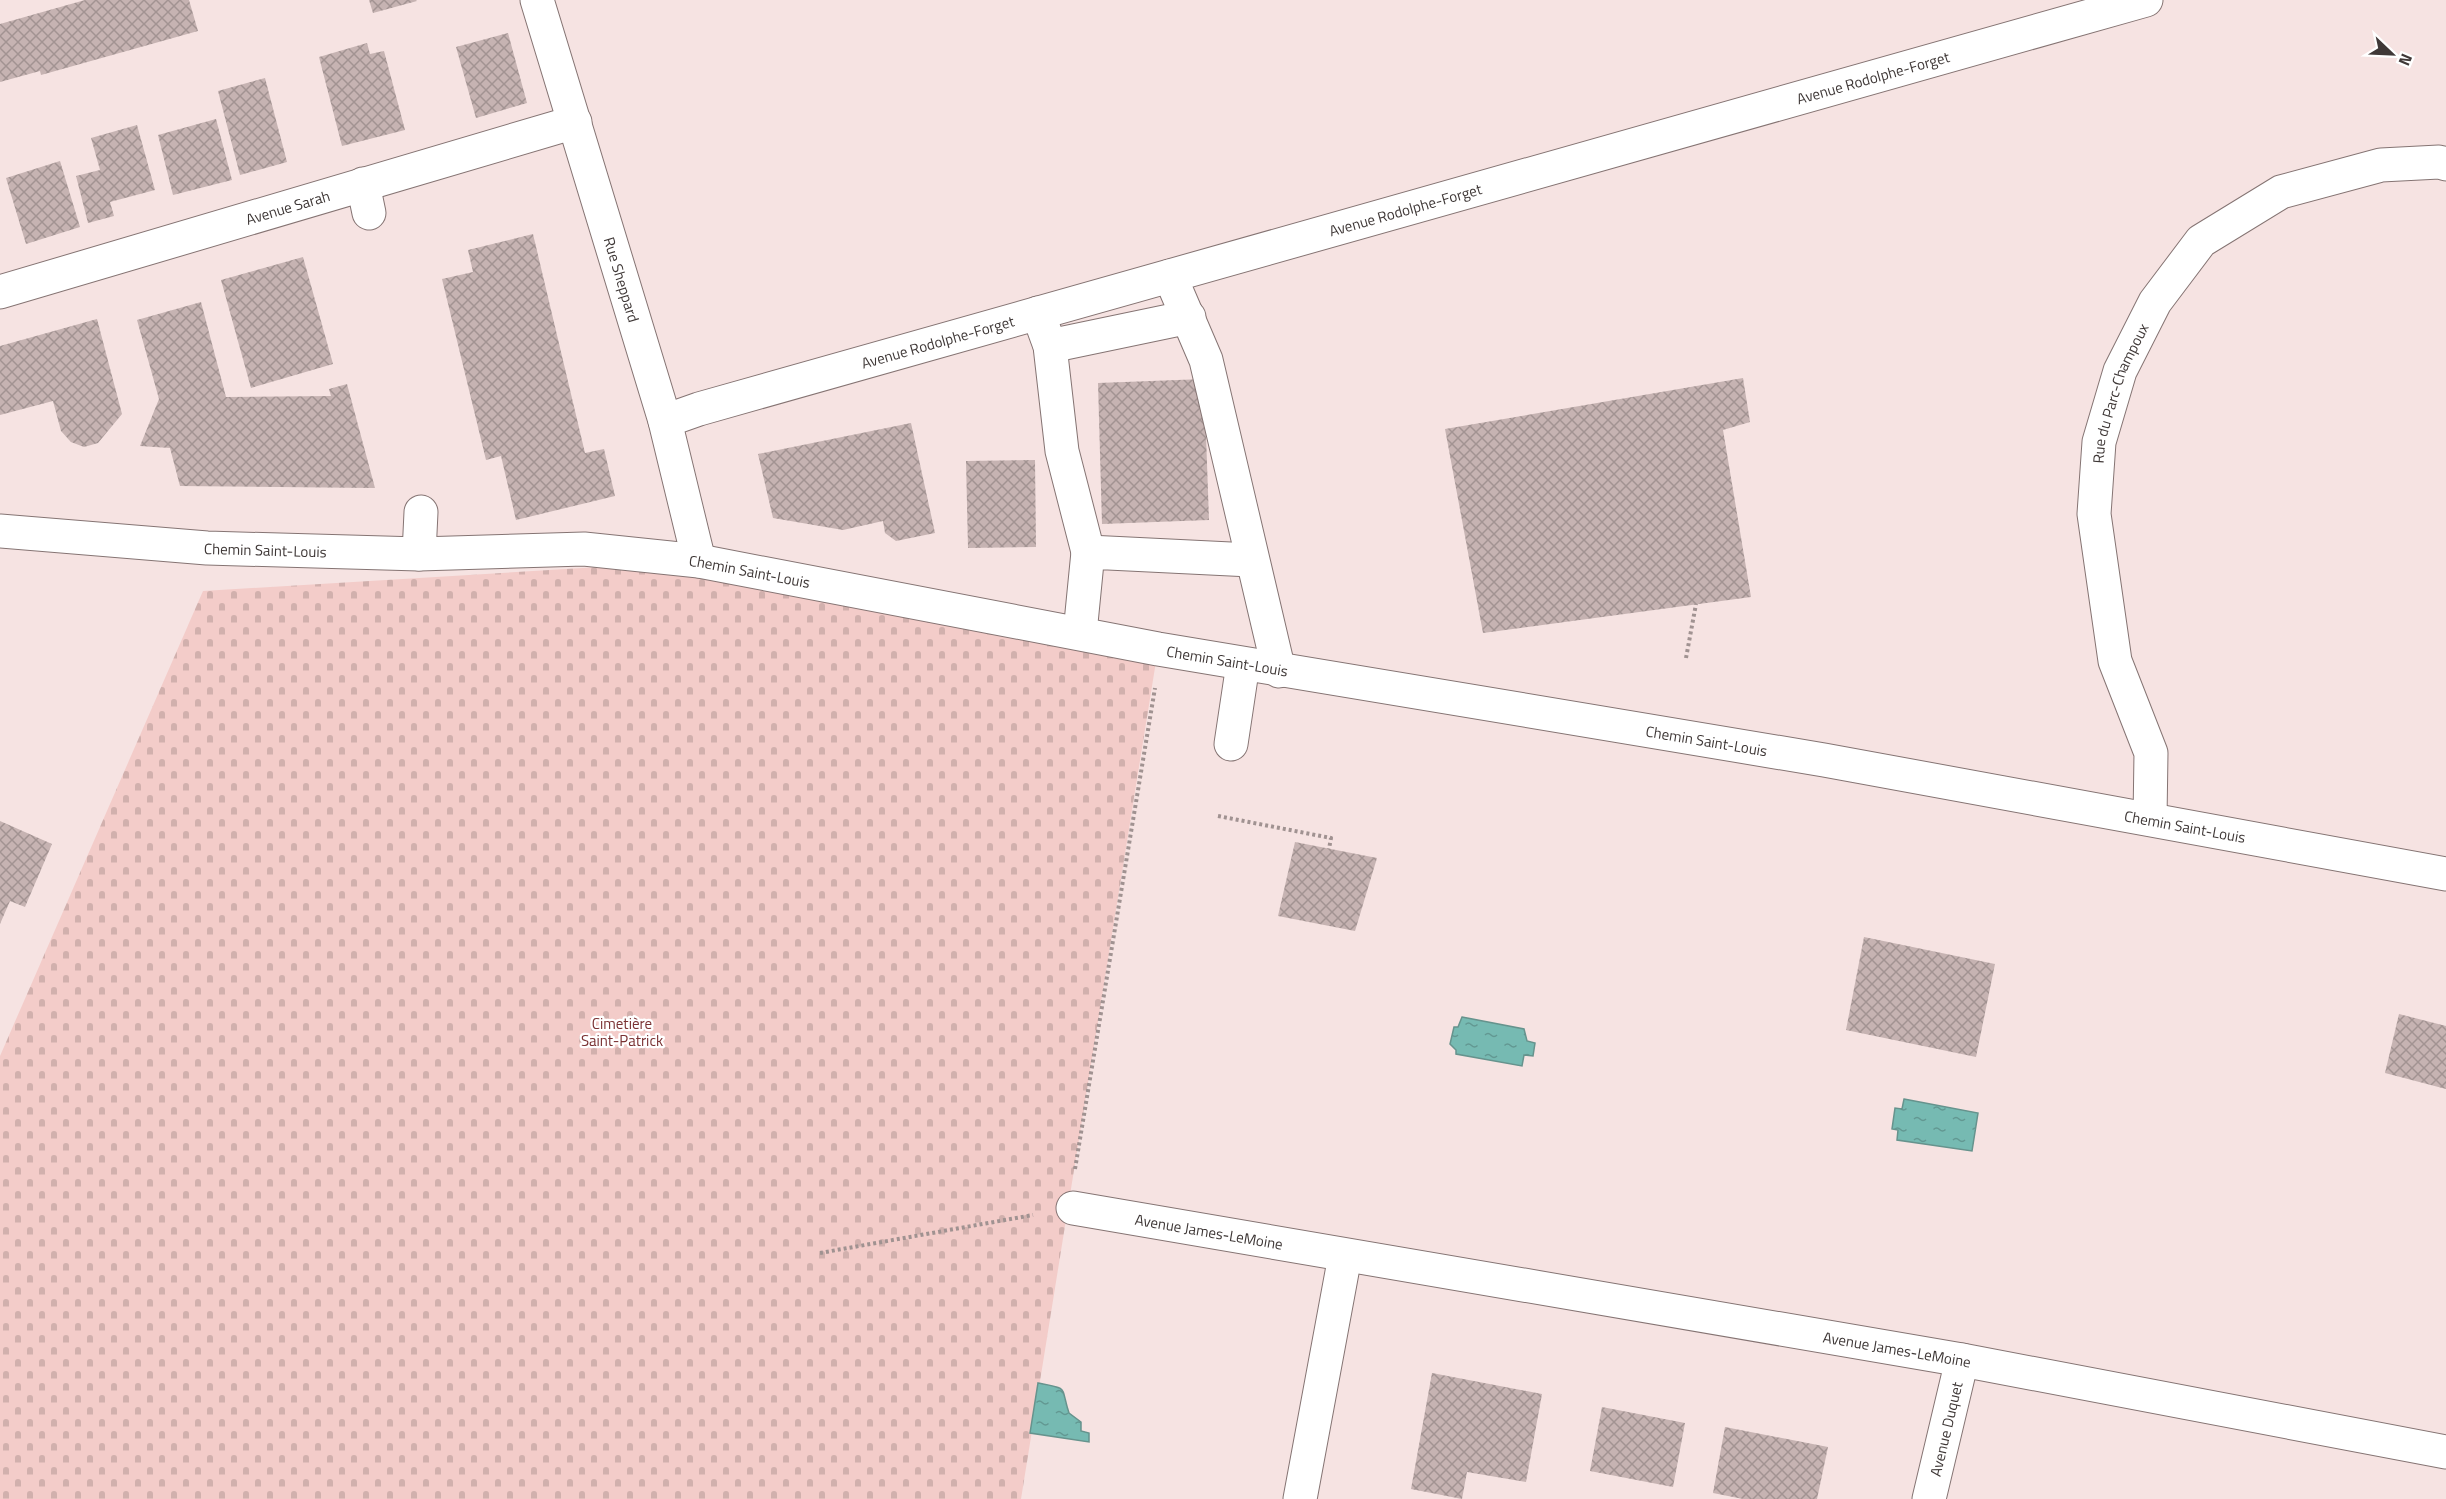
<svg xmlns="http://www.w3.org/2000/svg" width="2446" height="1499" font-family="'Titillium Web',sans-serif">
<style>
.cemetery{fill:url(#cemetery-stones)}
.water{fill:url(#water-ripples);stroke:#66938d;stroke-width:1.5}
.building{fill:url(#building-cross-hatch)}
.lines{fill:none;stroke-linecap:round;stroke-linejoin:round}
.minor-casing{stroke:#857473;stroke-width:35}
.path{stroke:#a09291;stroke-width:4;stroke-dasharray:3 3;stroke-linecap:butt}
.minor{stroke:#fff;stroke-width:33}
.labels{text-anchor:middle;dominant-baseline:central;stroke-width:4.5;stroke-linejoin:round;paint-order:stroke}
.street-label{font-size:15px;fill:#3f3837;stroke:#fff}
.park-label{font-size:15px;fill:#793132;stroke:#fff}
</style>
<defs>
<pattern id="cemetery-stones" width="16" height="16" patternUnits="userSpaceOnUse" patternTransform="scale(1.5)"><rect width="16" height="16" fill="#f3ccc9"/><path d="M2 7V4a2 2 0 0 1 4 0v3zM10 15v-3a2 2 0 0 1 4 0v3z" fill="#d1b0ad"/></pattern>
<pattern id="water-ripples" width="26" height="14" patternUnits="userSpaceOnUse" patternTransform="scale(1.5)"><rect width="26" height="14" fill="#76bab2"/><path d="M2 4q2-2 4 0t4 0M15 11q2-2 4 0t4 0" fill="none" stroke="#629892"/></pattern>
<pattern id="building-cross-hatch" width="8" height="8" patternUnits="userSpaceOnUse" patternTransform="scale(1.5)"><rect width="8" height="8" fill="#c6b3b2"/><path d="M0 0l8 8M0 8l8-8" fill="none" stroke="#a29392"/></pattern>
</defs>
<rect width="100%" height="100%" fill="#f6e3e2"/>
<!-- cemetery -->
<path class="cemetery" d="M699,561L1158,649L1021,1499H0V1056L203,591Z"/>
<!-- water -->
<g class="water">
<path d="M1462,1017L1524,1029L1527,1041L1535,1043L1533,1056L1524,1055L1522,1066L1456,1054V1050L1450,1044L1454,1027H1458Z"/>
<path d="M1904,1099L1978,1113L1972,1151L1897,1140L1898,1130L1892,1129L1895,1108L1902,1109Z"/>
<path d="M1038,1383C1070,1389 1060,1386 1069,1413L1081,1422V1431L1089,1433V1442L1030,1433Z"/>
</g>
<!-- building -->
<g class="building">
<path d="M85,0H189L198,31L41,75L40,71L0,82V24Z"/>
<path d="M369,0H416L417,1L373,13Z"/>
<path d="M508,33L527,103L476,118L456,47Z"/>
<path d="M367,43L370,54L384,51L405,130L342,146L319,57Z"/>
<path d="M265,78L287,162L240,175L218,91Z"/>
<path d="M216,119L232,180L173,195L158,135Z"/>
<path d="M137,125L155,190L110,202L114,216L88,223L76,176L100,170L91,138Z"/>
<path d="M60,161L80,227L26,244L6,178Z"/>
<path d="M533,234L585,453L604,449L615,496L516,520L501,456L486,460L442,279L473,272L468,250Z"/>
<path d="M303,257L333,364L251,388L221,280Z"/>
<path d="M201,302L226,397L331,396L329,389L347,384L375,488L180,486L170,448L140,446L159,399L137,320Z"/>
<path d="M97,319L122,414L98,443L84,447L71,442L61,431L53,401L0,415V346Z"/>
<path d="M1743,378L1750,422L1723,430L1751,597L1483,633L1445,429Z"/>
<path d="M1204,379L1209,520L1102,524L1098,383Z"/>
<path d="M911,423L935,533L896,541L885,533L883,521L843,530L773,518L758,454Z"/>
<path d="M1035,460L1036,547L968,548L966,461Z"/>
<path d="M0,821L52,844L25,907L10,901L0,924Z"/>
<path d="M1295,842L1377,858L1355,931L1278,916Z"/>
<path d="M1864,937L1995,964L1976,1057L1846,1030Z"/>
<path d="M2399,1014L2446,1026V1089L2385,1073Z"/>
<path d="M1432,1373L1542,1394L1526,1482L1467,1472L1462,1499L1411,1489Z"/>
<path d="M1602,1407L1685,1423L1673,1487L1590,1471Z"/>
<path d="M1725,1427L1828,1447L1817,1499H1743L1713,1493Z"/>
</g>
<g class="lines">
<!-- minor casing -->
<g class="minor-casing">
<g id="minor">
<path id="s1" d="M537,0L665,421L699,561"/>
<path d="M363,184L369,213"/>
<path d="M1170,276L1206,360L1279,671"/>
<path id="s2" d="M0,292L575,122"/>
<path d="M1038,313L1050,346L1062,451L1088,552"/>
<path d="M1050,346L1189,317"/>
<path id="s3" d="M665,421L699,409L2146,0"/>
<path id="s4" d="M0,531L207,548L419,554L584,549L699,561L1158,649L1824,760L2446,874"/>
<path d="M419,554L421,512"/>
<path d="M1080,633L1088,552L1251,560"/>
<path d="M1231,744L1243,664"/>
<path id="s5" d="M2150,819L2151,753L2115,661L2094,514L2099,442L2120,371L2155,302L2201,241L2281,192L2381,165L2439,162L2446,164"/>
<path id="s6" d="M1073,1208L1962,1360L2446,1452"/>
<path d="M1300,1499L1345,1256"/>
<path id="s7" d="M1929,1499L1962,1360"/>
</g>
</g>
<!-- path -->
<g class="path">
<path d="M1686,658L1696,604"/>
<path d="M1218,816L1331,838L1329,849"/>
<path d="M1075,1169L1155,688"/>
<path d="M820,1253L1033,1215"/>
</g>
<!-- minor -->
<use href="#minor" class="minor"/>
</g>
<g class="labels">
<!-- street labels -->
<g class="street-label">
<text stroke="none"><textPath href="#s3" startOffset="1256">Avenue Rodolphe-Forget</textPath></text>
<text stroke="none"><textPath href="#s2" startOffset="300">Avenue Sarah</textPath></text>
<text stroke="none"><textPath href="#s3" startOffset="770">Avenue Rodolphe-Forget</textPath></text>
<text stroke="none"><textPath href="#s1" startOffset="292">Rue Sheppard</textPath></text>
<text stroke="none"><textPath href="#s3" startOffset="284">Avenue Rodolphe-Forget</textPath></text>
<text stroke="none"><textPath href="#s5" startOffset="438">Rue du Parc-Champoux</textPath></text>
<text stroke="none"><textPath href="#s4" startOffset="266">Chemin Saint-Louis</textPath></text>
<text stroke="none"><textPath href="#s4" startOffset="752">Chemin Saint-Louis</textPath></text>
<text stroke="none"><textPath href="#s4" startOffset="1238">Chemin Saint-Louis</textPath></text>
<text stroke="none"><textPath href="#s4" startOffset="1724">Chemin Saint-Louis</textPath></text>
<text stroke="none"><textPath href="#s4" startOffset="2210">Chemin Saint-Louis</textPath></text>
<text stroke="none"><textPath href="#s6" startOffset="138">Avenue James-LeMoine</textPath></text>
<text stroke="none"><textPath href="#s6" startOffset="836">Avenue James-LeMoine</textPath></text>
<text stroke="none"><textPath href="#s7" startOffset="72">Avenue Duquet</textPath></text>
</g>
<!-- park labels -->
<g class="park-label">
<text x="622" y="1023">Cimetière<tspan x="622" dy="17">Saint-Patrick</tspan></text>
</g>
</g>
<!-- north arrow -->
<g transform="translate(2392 54) rotate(113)" stroke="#ffffff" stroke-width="4.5" paint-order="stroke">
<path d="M0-4.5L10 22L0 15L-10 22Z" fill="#3f3837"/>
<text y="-9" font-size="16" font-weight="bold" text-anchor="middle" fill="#3f3837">N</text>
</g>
</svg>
